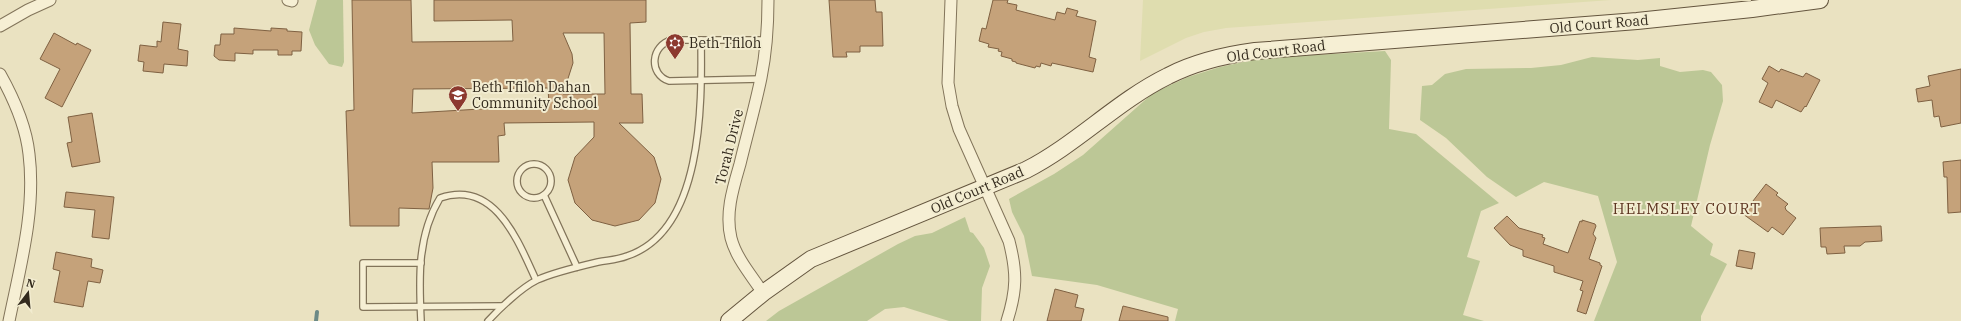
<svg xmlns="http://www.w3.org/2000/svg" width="1961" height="321" font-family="'IBM Plex Serif',serif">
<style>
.farmland{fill:#dfddaf}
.green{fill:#bcc796}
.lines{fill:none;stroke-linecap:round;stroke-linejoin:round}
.stream{stroke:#6c8a86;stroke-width:4}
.building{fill:#c5a27a;stroke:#7f6142;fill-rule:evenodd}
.service-casing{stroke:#82745a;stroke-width:8}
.minor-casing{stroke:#82745a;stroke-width:13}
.secondary-casing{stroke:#64553e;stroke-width:18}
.service{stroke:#f6efd4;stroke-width:5.5}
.minor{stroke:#f6efd4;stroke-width:11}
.secondary{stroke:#f6efd4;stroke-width:16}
.labels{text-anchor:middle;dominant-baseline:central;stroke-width:4;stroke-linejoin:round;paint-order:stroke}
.street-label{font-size:14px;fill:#332a1d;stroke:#f2ecd0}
.poi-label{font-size:14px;fill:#332a1d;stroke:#f2ecd0;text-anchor:start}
.neighbourhood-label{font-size:15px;letter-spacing:1px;fill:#5c3420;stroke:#f2ecd0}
</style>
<rect width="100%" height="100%" fill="#eae2c1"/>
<!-- farmland -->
<path class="farmland" d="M1143,0H1611L1226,28L1204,32L1186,38L1140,61Z"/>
<!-- green -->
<g class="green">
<path d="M317,0H343L344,62L342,67L329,64L315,45L309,30Z"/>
<path d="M1385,51L1391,60L1389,129L1416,134L1499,203L1481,211L1467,257L1480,261L1463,315L1484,321H1175L1178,309L1097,285L1032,276L1024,236L1012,212L1009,199L1054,174L1083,155L1153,93L1188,77L1220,67L1262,58Z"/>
<path d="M1592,57L1638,60L1660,58V66L1680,72L1703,70L1711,72L1722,85L1723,101L1710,145L1691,226L1713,244L1710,255L1727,264L1701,316V321H1594L1617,262L1598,196L1544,182L1516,197L1487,177L1446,138L1420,120L1422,86L1432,85L1445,74L1466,69L1531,68L1561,65Z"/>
<path d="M965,217L970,232L973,233L984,248L990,266L982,288L981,321H949L904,307L885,309L867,321H766L779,311L898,244L915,236L932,233Z"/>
</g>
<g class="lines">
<!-- stream -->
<path class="stream" d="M316,321L317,312"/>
</g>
<!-- building -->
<g class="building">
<path d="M352,0H411L412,42L513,41L512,20L434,21V0H646V22L630,23L631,94H642L643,123H619L654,157L661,179L655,203L639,220L615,226L592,220L575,203L568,180L575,157L594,137V122L504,123L505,135L498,136L499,162H432L433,188L429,209L399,208V226H350L346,111L354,110ZM563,33H604L605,94H563L573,63L572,54ZM548,88L549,105L412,113L413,89Z"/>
<path d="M829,0H875L876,12H882L883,46H860V52H846L847,57H833Z"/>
<path d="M993,0H1008L1007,3L1017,5L1016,10L1055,20L1057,12L1065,14L1067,8L1078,11L1076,16L1096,21L1089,57L1096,59L1093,72L1052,63L1051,66L1041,63L1040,67L1036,66L1035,68L1016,63V62L1012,61V59L1001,56L1002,52L998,51L999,49L988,47L989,44L979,41L982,28L986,29Z"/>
<path d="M163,22L181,24L178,49L188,51L187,66L164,64L163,73L143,71L144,62L138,61L140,45L157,47V41L161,42Z"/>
<path d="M234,28L271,31V28L287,29V31L302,32L301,51H292V55H278V50H253V54L235,53V61L219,60L214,56L215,45H220L221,34H234Z"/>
<path d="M54,33L76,45L77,43L91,50L62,107L45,98L60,69L40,59Z"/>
<path d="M1769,66L1779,72L1781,69L1803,77L1806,73L1820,80L1806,107L1805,106L1801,112L1776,100L1772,108L1759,102L1768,83L1762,79Z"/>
<path d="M1961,69V123L1941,127L1939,116L1934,117L1932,100L1918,102L1916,89L1930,86L1928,76Z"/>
<path d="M92,113L100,162L72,167L67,143L72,142L68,117Z"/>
<path d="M1961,160V212L1948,213L1947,177H1944L1943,162Z"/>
<path d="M1766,184L1778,193L1776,195L1788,204L1785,207L1786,210L1796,218L1783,235L1772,227L1768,232L1743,214Z"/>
<path d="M66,192L114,197L109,239L92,237L95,210L64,207Z"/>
<path d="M1507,216L1519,228L1543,235L1542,237L1545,238L1543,244L1568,253L1580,221L1582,222V220L1595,224L1596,226L1593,234L1596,238L1589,259L1600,263V265L1602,266L1586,314L1577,311L1583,291L1580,290L1583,281L1554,272V266L1523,256V250L1510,245L1494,228Z"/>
<path d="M1881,226L1882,241L1865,242L1860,246H1844L1845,253L1827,254L1826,247H1821L1820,228Z"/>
<path d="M1739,250L1755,253L1752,269L1736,266Z"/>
<path d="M56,252L92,259L91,267L103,270L100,283L88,281L83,307L54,302L60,271L53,269Z"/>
<path d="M1055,289L1078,295L1075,307L1084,309L1081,321H1047Z"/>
<path d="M1123,306L1168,317V321H1119Z"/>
</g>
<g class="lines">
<!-- service casing -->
<g class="service-casing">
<g id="service">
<path d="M761,79L669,81C648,74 651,45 672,40H766"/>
<circle cx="534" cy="181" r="17"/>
<path d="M544,195L577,267"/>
<path d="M421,263H363V307L502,306"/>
<path d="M421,321C419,279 417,236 440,198C495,179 518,241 536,280"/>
<path d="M488,321C500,308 521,288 537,280C552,273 581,266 598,262C608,260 617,260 627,256C703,231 702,105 701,40"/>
</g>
</g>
<!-- minor casing -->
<g class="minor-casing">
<g id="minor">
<path d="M288,0L292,1"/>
<path d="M951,0L948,83L952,106L959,129L1009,241C1017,272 1017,290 1007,321"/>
<path d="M0,26L28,10L50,0"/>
<path d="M0,74C14,99 26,126 29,154C36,210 20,267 9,321"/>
<path d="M763,293C752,276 736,258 731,238C725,213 733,188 740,164C747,135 755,107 761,78C766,53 768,26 768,0"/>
</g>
</g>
<!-- secondary casing -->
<g class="secondary-casing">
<path id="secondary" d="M729,321L763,293L811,259L1026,170C1077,144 1117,101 1168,76C1195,62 1225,55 1255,51L1637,21L1752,9L1820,0"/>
</g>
<!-- service -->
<use href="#service" class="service"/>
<!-- minor -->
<use href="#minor" class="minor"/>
<!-- secondary -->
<use href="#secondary" class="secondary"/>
</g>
<!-- icons -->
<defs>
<g id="synagogue-pin" transform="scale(1)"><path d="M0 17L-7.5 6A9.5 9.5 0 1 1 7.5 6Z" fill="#8c392f" stroke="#f2ecd0"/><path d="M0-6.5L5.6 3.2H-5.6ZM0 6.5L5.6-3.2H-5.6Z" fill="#fff"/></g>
<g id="school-pin" transform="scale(1)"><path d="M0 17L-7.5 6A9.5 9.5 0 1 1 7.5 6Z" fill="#8c392f" stroke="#f2ecd0"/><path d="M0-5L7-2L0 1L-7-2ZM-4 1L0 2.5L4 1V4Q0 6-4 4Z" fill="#fff"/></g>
</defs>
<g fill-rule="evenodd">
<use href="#synagogue-pin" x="675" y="43"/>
<use href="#school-pin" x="458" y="95"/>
</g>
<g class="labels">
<!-- street labels -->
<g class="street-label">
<text transform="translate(1599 24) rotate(-5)">Old Court Road</text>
<text transform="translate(1276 51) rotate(-7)">Old Court Road</text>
<text transform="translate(729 147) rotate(-76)">Torah Drive</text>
<text transform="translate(977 190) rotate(-23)">Old Court Road</text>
</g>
<!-- poi labels -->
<g class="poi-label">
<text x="689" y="43">Beth Tfiloh</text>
<text x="472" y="87">Beth Tfiloh Dahan<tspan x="472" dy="16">Community School</tspan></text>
</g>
<!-- neighbourhood labels -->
<g class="neighbourhood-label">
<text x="1687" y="208">HELMSLEY COURT</text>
</g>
</g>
<!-- north arrow -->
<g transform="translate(28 293) rotate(16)" stroke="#f2ecd0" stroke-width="3" paint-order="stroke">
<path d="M0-3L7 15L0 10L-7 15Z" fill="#332a1d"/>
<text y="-6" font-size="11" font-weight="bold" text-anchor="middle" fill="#332a1d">N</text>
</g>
</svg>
